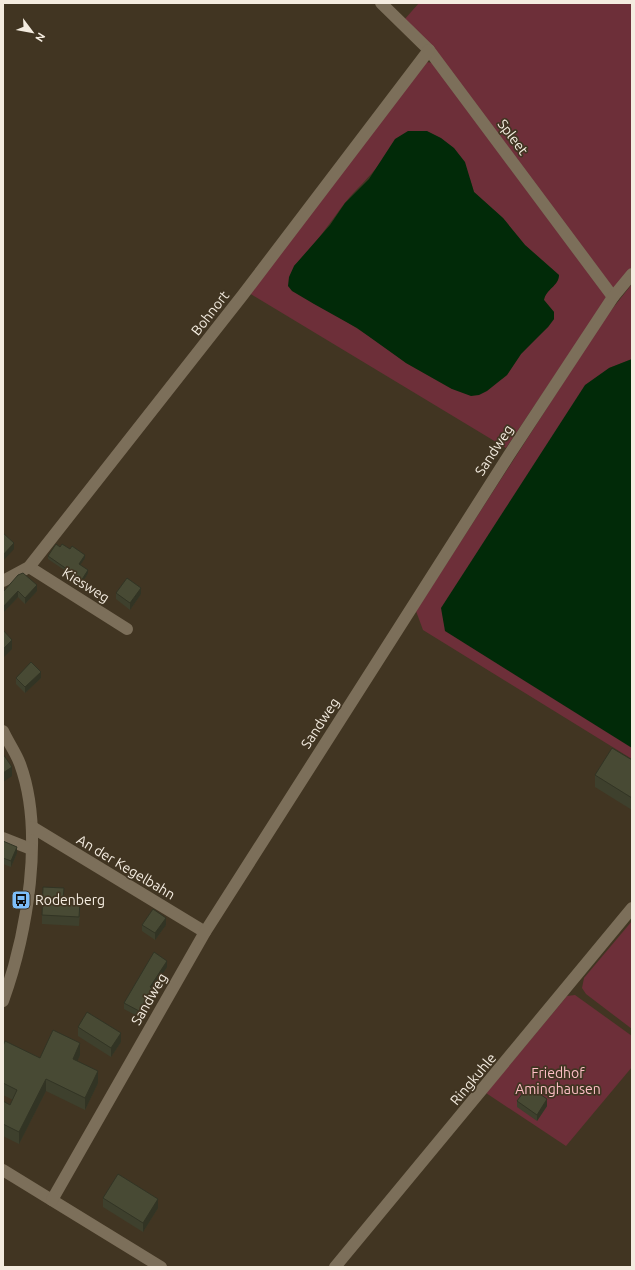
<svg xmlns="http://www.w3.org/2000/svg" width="635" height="1270" font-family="Ubuntu,sans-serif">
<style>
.green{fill:#6d2f39;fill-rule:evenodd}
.water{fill:#012a08}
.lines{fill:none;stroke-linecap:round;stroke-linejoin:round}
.minor{stroke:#7c6f5a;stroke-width:12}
.wall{fill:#3e402d}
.shaded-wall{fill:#323424}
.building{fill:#484a34;stroke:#323424}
.labels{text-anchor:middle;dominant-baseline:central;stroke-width:3.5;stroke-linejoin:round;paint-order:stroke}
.street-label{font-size:14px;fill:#f4ece0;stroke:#413522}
.poi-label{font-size:14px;fill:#f4ece0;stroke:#413522;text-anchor:start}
.park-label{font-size:14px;fill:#febfc6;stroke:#413522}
</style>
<rect width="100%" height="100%" fill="#413522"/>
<!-- green -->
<g class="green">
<path d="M419,3H632V267L614,289L404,20Z"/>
<path d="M425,62L435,63L608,296L506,448L249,293ZM381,162L470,179L474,192L503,218L525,245L559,275L545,296L544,300L554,312V319L548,327L537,337L521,354L507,375L502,379L452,389L406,363L383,345L336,315L294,266C314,247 328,225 344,204C356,189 369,178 381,162Z"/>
<path d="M632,284V359L609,368L632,759L423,630L416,611L605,318Z"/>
<path d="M632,921V1029L586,994L582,988L584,978Z"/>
<path d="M575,995L632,1036V1067L566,1146L486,1093L567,996Z"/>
</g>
<!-- water -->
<g class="water">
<path d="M408,131H427L441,138L454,148L465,162L474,192L503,218L525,245L559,275C559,286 546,289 544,300L554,312V319L548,327L521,354L507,375L487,391L479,395L471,396L452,389L406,363L357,328L314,304L292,291L288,286L289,277L294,266L330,225L345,203L369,179L395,139Z"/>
<path d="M632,359V748L445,631L441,608L585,385L609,368Z"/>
</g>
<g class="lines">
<!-- minor -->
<g class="minor">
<path d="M381,3L429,50L613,297"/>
<path d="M29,567L127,629"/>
<path d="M3,581L29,567L242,296L429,50"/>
<path d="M3,731C8,742 16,753 20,764C45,832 27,934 3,1001"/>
<path d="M32,827L205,932"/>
<path d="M3,838L31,849"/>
<path d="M3,1170L161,1267"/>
<path d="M52,1200L205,932L509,455L613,297L632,274"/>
<path d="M335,1267L632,908"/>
</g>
</g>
<!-- wall -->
<g class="wall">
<path d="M60,547L85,558L80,565L88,573L81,585L73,579V576L48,559V556Z"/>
<path d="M3,591H37L25,604L18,597L3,613Z"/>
<path d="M116,593L141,594L130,610L116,599Z"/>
<path d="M16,678H41L25,693L16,684Z"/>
<path d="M632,760V810L595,787V775Z"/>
<path d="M3,841L17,853L11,867L3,864Z"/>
<path d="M63,901L80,911L79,926L42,924V915Z"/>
<path d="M142,925H166L155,940L142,931Z"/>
<path d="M167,967L152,990V995L139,1017L124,1009V1003Z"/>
<path d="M78,1027L121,1042L111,1057L78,1036Z"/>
<path d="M3,1046L40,1058L80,1055L77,1061L98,1083L85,1110L46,1091L19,1144L3,1136V1101L10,1105L13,1100L3,1095Z"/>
<path d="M517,1101L547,1106L537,1121L517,1107Z"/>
<path d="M103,1198L158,1208L143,1232L103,1207Z"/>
</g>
<!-- shaded-wall -->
<g class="shaded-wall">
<path d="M14,543V549L3,561V555Z"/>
<path d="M85,555V558L79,567V564Z"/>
<path d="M88,570V573L81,585V581Z"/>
<path d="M37,585V591L25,604V598Z"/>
<path d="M141,588V594L130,610V603Z"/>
<path d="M18,591V597L3,613V607Z"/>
<path d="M12,640V649L3,658V649Z"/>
<path d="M41,672V678L25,693V687Z"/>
<path d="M12,767V776L3,782V773Z"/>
<path d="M17,847V853L11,867V861Z"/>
<path d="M166,918V925L155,940V933Z"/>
<path d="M167,961V967L152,990V995L139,1017V1011L150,987Z"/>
<path d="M121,1033V1042L111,1057V1048Z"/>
<path d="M80,1043V1055L73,1071V1059Z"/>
<path d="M98,1071V1083L85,1110V1098Z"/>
<path d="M46,1079V1091L19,1144V1132Z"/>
<path d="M547,1099V1106L537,1121V1115Z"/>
<path d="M158,1199V1208L143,1232V1223Z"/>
</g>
<!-- building -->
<g class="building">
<path d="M3,533L14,543L3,555Z"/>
<path d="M56,544L60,547L62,544L70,549L72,546L85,555L79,564L88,570L81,581L73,576L74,574L48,556Z"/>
<path d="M23,573L37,585L25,598L18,591L3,607V591H4L18,575Z"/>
<path d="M127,578L141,588L130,603L116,593Z"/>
<path d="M3,630L12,640L3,649Z"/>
<path d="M31,662L41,672L25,687L16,678Z"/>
<path d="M612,748L632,760V798L595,775Z"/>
<path d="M3,754L12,767L3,773Z"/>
<path d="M3,841L17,847L11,861L3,858Z"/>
<path d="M43,887L64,888L63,901L80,902L79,917L42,915Z"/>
<path d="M153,909L166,918L155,933L142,925Z"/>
<path d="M154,952L167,961L150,987L152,989L139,1011L124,1003Z"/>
<path d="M87,1012L121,1033L111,1048L78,1027Z"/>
<path d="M53,1030L80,1043L73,1059L98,1071L85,1098L46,1079L19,1132L3,1124V1101L10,1105L17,1090L3,1083V1046L5,1041L40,1058Z"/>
<path d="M528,1086L547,1099L537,1115L517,1101Z"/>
<path d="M118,1174L158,1199L143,1223L103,1198Z"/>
</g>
<!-- icons -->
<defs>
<g id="bus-square" transform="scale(1)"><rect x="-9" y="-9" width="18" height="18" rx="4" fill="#7dbef9" stroke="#413522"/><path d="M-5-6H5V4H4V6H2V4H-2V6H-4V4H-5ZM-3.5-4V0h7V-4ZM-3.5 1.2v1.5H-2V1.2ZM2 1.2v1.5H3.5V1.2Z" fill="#111"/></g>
</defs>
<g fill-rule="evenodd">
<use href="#bus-square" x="21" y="900"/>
</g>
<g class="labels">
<!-- street labels -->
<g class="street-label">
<text transform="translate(513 137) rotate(53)">Spleet</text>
<text transform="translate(210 313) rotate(-52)">Bohnort</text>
<text transform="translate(494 450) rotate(-57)">Sandweg</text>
<text transform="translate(86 585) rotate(32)">Kiesweg</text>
<text transform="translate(320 723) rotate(-57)">Sandweg</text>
<text transform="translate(126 867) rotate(31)">An der Kegelbahn</text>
<text transform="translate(149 999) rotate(-60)">Sandweg</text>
<text transform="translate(473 1079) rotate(-50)">Ringkuhle</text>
</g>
<!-- poi labels -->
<g class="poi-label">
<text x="35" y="900">Rodenberg</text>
</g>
<!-- park labels -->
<g class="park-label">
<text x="558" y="1073">Friedhof<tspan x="558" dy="16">Aminghausen</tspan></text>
</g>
</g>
<!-- border -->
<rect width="635" height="1270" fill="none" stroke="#f4ece0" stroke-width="8"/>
<!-- north arrow -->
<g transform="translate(32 32) rotate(122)" stroke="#413522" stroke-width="3" paint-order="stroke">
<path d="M0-3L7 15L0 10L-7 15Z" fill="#f4ece0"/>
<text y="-6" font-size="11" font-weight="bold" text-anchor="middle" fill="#f4ece0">N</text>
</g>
</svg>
